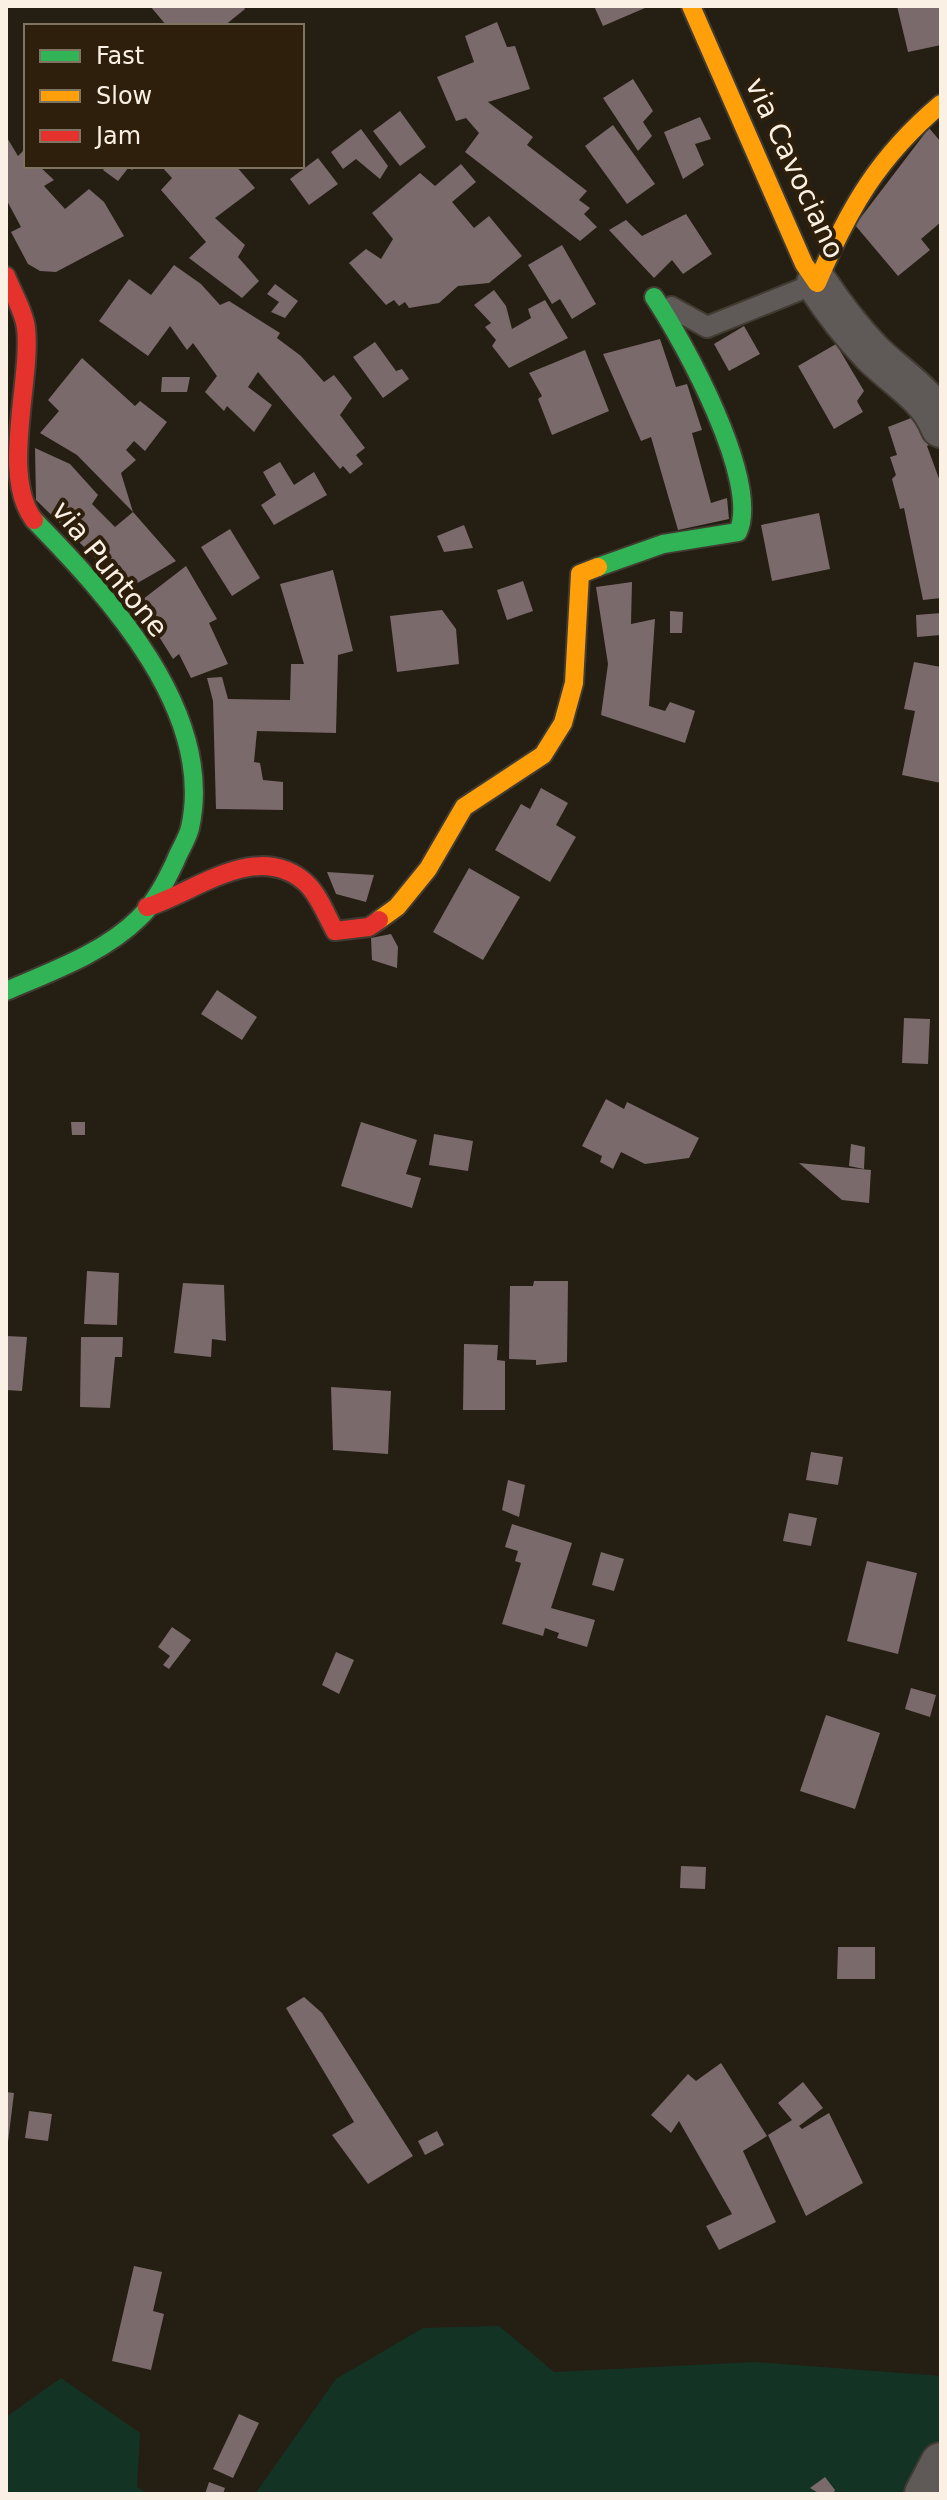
<svg xmlns="http://www.w3.org/2000/svg" width="947" height="2500" font-family="'DejaVu Sans',sans-serif">
<style>
.green{fill:#133424}
.building{fill:#7a6a6b}
.lines{fill:none;stroke-linecap:round;stroke-linejoin:round}
.lane-casing{stroke:#413b32;stroke-width:24}
.street-casing{stroke:#413b32;stroke-width:44}
.fast-casing{stroke:#413b32;stroke-width:22}
.slow-casing{stroke:#413b32;stroke-width:22}
.jam-casing{stroke:#413b32;stroke-width:22}
.lane{stroke:#5f5a58;stroke-width:20}
.street{stroke:#5f5a58;stroke-width:40}
.fast{stroke:#30b455;stroke-width:18}
.slow{stroke:#ff9f0a;stroke-width:18}
.jam{stroke:#e5322d;stroke-width:18}
.labels{text-anchor:middle;dominant-baseline:central;stroke-width:8;stroke-linejoin:round;paint-order:stroke}
.street-label{font-size:28px;fill:#faf1e4;stroke:#2d1f0b}
</style>
<rect width="100%" height="100%" fill="#251e13"/>
<!-- green -->
<g class="green">
<path d="M499,2326L554,2372L755,2362L941,2376V2494H255L336,2379L423,2328Z"/>
<path d="M61,2378L140,2433L137,2487L148,2494H6V2417Z"/>
</g>
<!-- building -->
<g class="building">
<path d="M150,6H243L245,9L224,26H167Z"/>
<path d="M594,6H644L645,8L603,26Z"/>
<path d="M897,6H941V45L908,52Z"/>
<path d="M497,22L507,47L515,46L530,89L488,102L533,137L527,145L587,191L579,200L590,208L584,214L597,227L580,241L465,152L479,133L466,118L456,121L437,77L474,62L465,36Z"/>
<path d="M633,79L653,111L643,122L652,136L638,151L603,98Z"/>
<path d="M400,111L426,147L400,166L373,131Z"/>
<path d="M700,117L711,139L695,144L704,165L683,179L664,132Z"/>
<path d="M613,125L655,184L627,204L585,146Z"/>
<path d="M929,128L941,142V222L921,239L930,250L898,276L855,225Z"/>
<path d="M361,129L388,166L380,179L356,159L343,169L331,152Z"/>
<path d="M6,136L18,156L23,151L26,154V166H39L54,180L44,186L65,209L89,189L104,202L124,236L56,272L40,271L28,264L11,232L21,227L6,199Z"/>
<path d="M318,158L338,184L309,205L290,179Z"/>
<path d="M461,164L476,182L452,202L474,228L489,216L522,256L489,283L458,286L439,303L409,308L405,302L399,306L394,300L386,305L349,263L366,249L381,259L393,239L372,213L420,173L435,186Z"/>
<path d="M106,166H136L132,170L129,167L118,181L103,170Z"/>
<path d="M161,166H236L255,188L215,218L245,245L238,257L259,281L242,298L189,258L206,242L161,190L172,178Z"/>
<path d="M686,214L712,254L683,274L672,260L654,278L609,230L626,220L642,236Z"/>
<path d="M562,245L596,304L572,319L560,299L552,304L528,265Z"/>
<path d="M174,265L201,284L220,305L229,301L280,333L277,338L301,356L324,382L334,375L352,398L340,415L365,448L356,455L363,464L350,474L343,466L340,469L258,372L248,387L272,405L254,432L227,406L224,411L205,392L217,376L193,343L187,350L170,326L148,356L99,321L129,279L151,295Z"/>
<path d="M275,284L298,301L285,318L271,312L279,302L267,294Z"/>
<path d="M494,290L506,306L512,329L531,318L528,309L545,300L568,338L509,368L492,346L496,340L485,327L491,323L474,305Z"/>
<path d="M744,326L760,354L729,371L714,344Z"/>
<path d="M660,339L676,387L687,384L702,430L692,433L711,503L727,498L729,519L678,530L651,437L641,441L603,354Z"/>
<path d="M375,342L396,371L402,369L409,379L383,398L353,357Z"/>
<path d="M836,344L864,391L857,401L863,412L834,429L798,366Z"/>
<path d="M585,350L609,411L552,435L538,399L542,396L529,373Z"/>
<path d="M82,358L135,406L140,401L167,422L145,451L134,441L126,450L136,460L121,473L133,512L176,561L127,589L36,500L35,448L70,464L98,495L92,504L115,527L133,512L77,455L40,433L59,411L48,400Z"/>
<path d="M162,377H190L187,392H161Z"/>
<path d="M924,413L935,442L927,446L941,484V598L923,600L904,508L900,509L892,479L896,475L890,457L897,455L888,427Z"/>
<path d="M280,462L294,485L314,472L327,495L274,525L261,505L276,495L263,472Z"/>
<path d="M819,513L830,569L772,581L761,525Z"/>
<path d="M464,525L473,548L444,552L437,536Z"/>
<path d="M230,529L260,578L232,596L201,547Z"/>
<path d="M186,566L217,619L209,623L228,664L191,678L179,654L173,659L138,603Z"/>
<path d="M333,570L353,651L338,655L336,733L257,731L254,762L260,763L263,780L283,782V810L216,809L213,701L207,678L222,677L228,699L290,700L291,664H304L280,584Z"/>
<path d="M523,581L533,611L507,620L497,590Z"/>
<path d="M632,582L631,624L655,619L649,706L665,711L670,702L695,711L685,743L601,715L608,664L596,587Z"/>
<path d="M442,610L456,629L459,664L397,672L390,616Z"/>
<path d="M670,611L683,612L682,633H670Z"/>
<path d="M941,613V635L917,637L916,615Z"/>
<path d="M914,662L941,667V783L902,775L915,711L904,709Z"/>
<path d="M541,788L568,803L556,825L576,837L550,882L495,850L521,804L530,809Z"/>
<path d="M469,868L520,897L483,960L433,932Z"/>
<path d="M327,872L374,875L366,902L336,894Z"/>
<path d="M391,934L398,947L397,968L372,960L371,938Z"/>
<path d="M217,990L257,1017L242,1040L201,1014Z"/>
<path d="M904,1018L930,1019L928,1064L902,1063Z"/>
<path d="M606,1099L624,1109L627,1102L699,1138L689,1158L645,1164L621,1152L613,1169L600,1162L602,1156L582,1146Z"/>
<path d="M71,1122H85V1135H72Z"/>
<path d="M361,1122L417,1140L406,1174L421,1178L412,1208L341,1186Z"/>
<path d="M434,1134L473,1141L468,1171L429,1165Z"/>
<path d="M851,1144L865,1147L864,1169L849,1166Z"/>
<path d="M799,1163L871,1170L869,1203L842,1200Z"/>
<path d="M87,1271L119,1273L117,1325L84,1324Z"/>
<path d="M534,1281H568L567,1362L536,1365V1360L509,1359L510,1286H533Z"/>
<path d="M183,1283L224,1285L226,1341L212,1339L211,1357L174,1353Z"/>
<path d="M6,1336L27,1337L22,1391L6,1390Z"/>
<path d="M81,1337H123L122,1357H115L110,1408L80,1407Z"/>
<path d="M464,1344L498,1345L497,1360L505,1361V1410H463Z"/>
<path d="M331,1387L391,1391L388,1454L333,1450Z"/>
<path d="M811,1452L843,1457L838,1485L806,1480Z"/>
<path d="M508,1480L525,1485L519,1517L502,1510Z"/>
<path d="M789,1513L817,1518L811,1546L783,1541Z"/>
<path d="M512,1524L572,1543L551,1608L595,1620L587,1647L557,1638L559,1633L545,1628L543,1636L502,1624L521,1563L515,1561L518,1551L505,1547Z"/>
<path d="M601,1552L624,1559L614,1591L592,1585Z"/>
<path d="M867,1561L917,1573L898,1654L847,1641Z"/>
<path d="M172,1627L191,1640L169,1669L163,1665L170,1656L158,1647Z"/>
<path d="M336,1652L354,1660L339,1694L322,1685Z"/>
<path d="M911,1688L936,1695L930,1717L905,1709Z"/>
<path d="M826,1715L880,1733L855,1809L800,1791Z"/>
<path d="M681,1866L706,1867L705,1889L680,1888Z"/>
<path d="M838,1947H875V1979H837Z"/>
<path d="M304,1997L322,2013L413,2156L368,2184L332,2135L354,2122L286,2008Z"/>
<path d="M721,2063L767,2136L743,2151L776,2222L719,2250L706,2226L732,2214L679,2121L671,2133L651,2115L688,2074L696,2081Z"/>
<path d="M803,2082L823,2108L799,2126L802,2129L829,2113L863,2183L806,2216L768,2135L792,2120L778,2103Z"/>
<path d="M6,2092L14,2093L8,2142H6Z"/>
<path d="M29,2111L52,2114L48,2141L25,2138Z"/>
<path d="M437,2131L444,2145L425,2155L418,2141Z"/>
<path d="M134,2266L162,2272L153,2311L164,2314L151,2370L112,2361Z"/>
<path d="M239,2414L259,2423L233,2478L213,2469Z"/>
<path d="M825,2477L835,2490L833,2494H820L810,2488Z"/>
<path d="M209,2482L225,2488L223,2494H205Z"/>
</g>
<g class="lines">
<!-- lane casing -->
<g class="lane-casing">
<path id="lane" d="M671,307L707,327L817,283"/>
</g>
<!-- street casing -->
<g class="street-casing">
<g id="street">
<path d="M817,283C834,309 851,331 872,353C896,377 929,395 941,427"/>
<path d="M925,2494L941,2463"/>
</g>
</g>
<!-- fast casing -->
<g class="fast-casing">
<g id="fast">
<path d="M598,567L663,544L738,532C761,482 684,342 654,297"/>
<path d="M6,991C50,972 104,953 139,918C155,903 166,881 175,862C179,851 187,840 190,828C216,712 108,596 34,520"/>
</g>
</g>
<!-- slow casing -->
<g class="slow-casing">
<g id="slow">
<path d="M691,6L804,264L817,283C849,208 878,157 941,104"/>
<path d="M379,920L397,907L428,869L464,807L543,755L563,723L574,683L580,574L598,567"/>
</g>
</g>
<!-- jam casing -->
<g class="jam-casing">
<g id="jam">
<path d="M6,276C12,292 24,311 26,328C32,380 0,476 34,520"/>
<path d="M147,907C194,893 257,839 306,883C319,895 326,915 335,931L369,927L379,920"/>
</g>
</g>
<!-- lane -->
<use href="#lane" class="lane"/>
<!-- street -->
<use href="#street" class="street"/>
<!-- fast -->
<use href="#fast" class="fast"/>
<!-- slow -->
<use href="#slow" class="slow"/>
<!-- jam -->
<use href="#jam" class="jam"/>
</g>
<g class="labels">
<!-- street labels -->
<g class="street-label">
<text transform="translate(795 168) rotate(65)">via Cavociano</text>
<text transform="translate(110 569) rotate(51)">via Puntone</text>
</g>
</g>
<!-- border -->
<rect width="947" height="2500" fill="none" stroke="#faf1e4" stroke-width="16"/>
<!-- legend -->
<rect x="24" y="24" width="280" height="144" fill="#2d1f0b" stroke="#7f7362" stroke-width="2"/>
<rect x="40" y="50" width="40" height="12" fill="#30b455" stroke="#7f7362" stroke-width="2"/>
<text x="96" y="64" font-size="24" fill="#faf1e4">Fast</text>
<rect x="40" y="90" width="40" height="12" fill="#ff9f0a" stroke="#7f7362" stroke-width="2"/>
<text x="96" y="104" font-size="24" fill="#faf1e4">Slow</text>
<rect x="40" y="130" width="40" height="12" fill="#e5322d" stroke="#7f7362" stroke-width="2"/>
<text x="96" y="144" font-size="24" fill="#faf1e4">Jam</text>
</svg>
